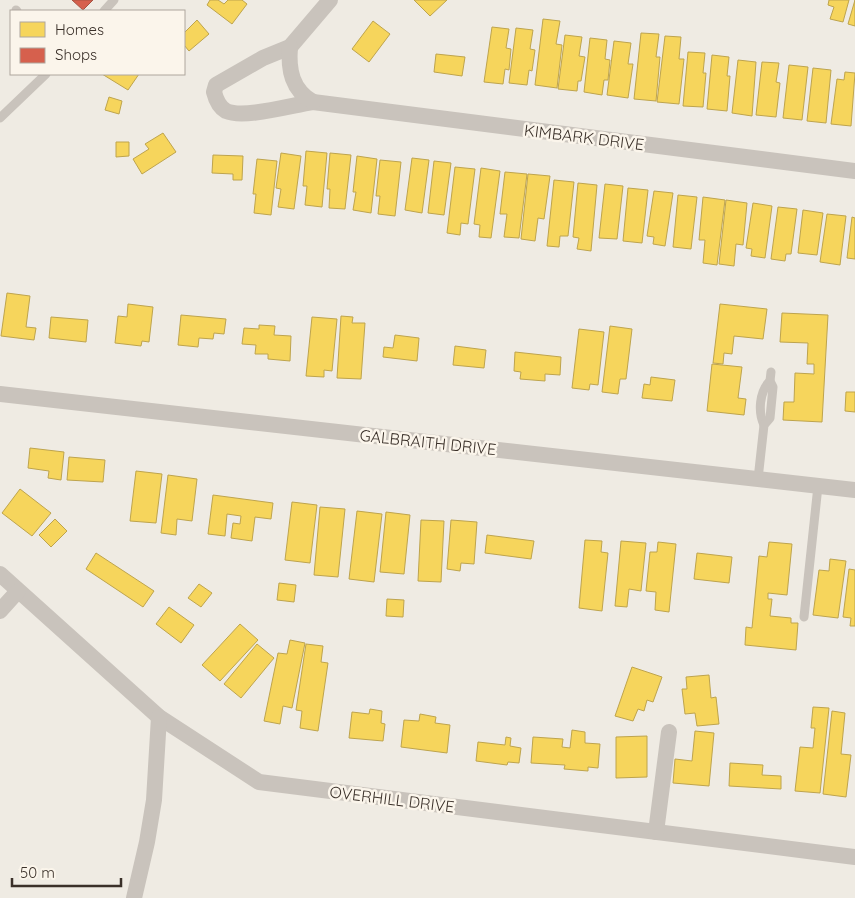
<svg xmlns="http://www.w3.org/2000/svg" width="855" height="898" font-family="Quicksand,sans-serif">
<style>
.homes{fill:#f6d55c;stroke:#bea44d}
.shops{fill:#d6604d;stroke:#a75242}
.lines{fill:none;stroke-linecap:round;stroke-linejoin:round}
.service{stroke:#c9c3bc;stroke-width:9}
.minor{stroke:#c9c3bc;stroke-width:16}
.labels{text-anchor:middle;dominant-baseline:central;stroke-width:5;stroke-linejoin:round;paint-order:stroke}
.street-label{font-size:16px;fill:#3a3029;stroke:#fbf5eb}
</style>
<rect width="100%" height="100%" fill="#efebe3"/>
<!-- homes -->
<g class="homes">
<path d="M210,0H218L224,4L228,0H242L247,4L232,24L207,5Z"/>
<path d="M414,0H447L430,16Z"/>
<path d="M829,0H849L843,22L830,19L834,7L828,5Z"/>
<path d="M855,0V26L848,24Z"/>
<path d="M543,19L560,21L556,44L562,45L557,88L535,85Z"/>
<path d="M197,20L209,34L189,51L184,45V33Z"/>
<path d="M373,21L390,34L369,62L352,49Z"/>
<path d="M492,27L509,29L506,48L511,49L509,70L505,69L503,84L484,82Z"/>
<path d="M516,28L533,30L530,49L535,50L532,71L529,70L527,85L509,83Z"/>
<path d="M641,33L659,34L656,57H660L656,101L634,99Z"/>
<path d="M565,35L582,37L579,56L585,57L581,81H578L577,91L558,89Z"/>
<path d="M665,36L681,37L679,59H684L679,104L657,102Z"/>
<path d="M590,38L607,40L605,59L610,60L608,80H604L602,95L584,92Z"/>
<path d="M614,41L631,43L628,64H633L628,98L607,95Z"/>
<path d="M688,52L705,53L703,73H706L703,107L683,106Z"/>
<path d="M436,54L465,57L462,76L434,72Z"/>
<path d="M712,55L729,57L727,76H730L727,111L707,109Z"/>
<path d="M738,60L756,62L752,116L732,113Z"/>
<path d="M762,62L779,63L776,82L780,83L776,117L756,115Z"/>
<path d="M789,65L808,67L802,120L783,118Z"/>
<path d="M813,68L831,70L826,123L807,121Z"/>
<path d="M845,72L855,73L851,126L831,124L837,79L844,80Z"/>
<path d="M102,74H139L128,90Z"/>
<path d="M109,97L122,101L119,114L105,110Z"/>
<path d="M163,133L176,152L142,174L133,159L149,149L145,144Z"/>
<path d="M116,142H129V156L116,157Z"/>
<path d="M306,151L327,153L322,207L305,205L307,186H303Z"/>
<path d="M281,153L301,156L294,209L278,207L281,189L276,188Z"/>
<path d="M330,153L351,155L345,209L329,208L330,189H327Z"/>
<path d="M213,155L243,156L242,180H233V174L212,173Z"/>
<path d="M357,156L377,159L371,213L353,210L356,192H353Z"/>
<path d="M412,158L429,160L422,213L405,210Z"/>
<path d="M257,159L277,161L271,215L254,213L256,194H253Z"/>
<path d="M380,160L401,162L395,216L378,214L380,196H376Z"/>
<path d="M434,161L451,163L444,215L428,213Z"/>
<path d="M455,167L475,169L468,224L461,223L460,235L447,233Z"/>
<path d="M481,168L500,171L491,238L479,237L480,225L474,224Z"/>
<path d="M505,172L527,174L519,238L504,237L507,214H500Z"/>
<path d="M528,174L550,176L544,219L538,218L535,241L521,239Z"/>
<path d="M554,180L574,182L568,236H560L559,247L547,246Z"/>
<path d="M578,183L597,185L591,251L577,249L579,238L573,237Z"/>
<path d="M605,184L623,186L617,239L599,238Z"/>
<path d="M628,188L648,190L642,243L623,241Z"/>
<path d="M654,191L673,193L665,246L653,244L654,237L647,236Z"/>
<path d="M678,195L697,197L691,249L673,247Z"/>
<path d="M703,197L725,200L717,265L703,263L705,240H699Z"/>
<path d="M726,200L747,203L743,245L736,244L734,266L719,264Z"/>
<path d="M753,203L772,206L765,258L751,256L752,249L746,248Z"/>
<path d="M778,207L797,209L791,254H786L785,261L771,259Z"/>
<path d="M803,210L823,213L817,255L798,253Z"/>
<path d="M827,214L846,216L840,265L820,262Z"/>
<path d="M852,217L855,218V259L847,258Z"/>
<path d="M7,293L30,296L26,327L36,328L34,340L1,336Z"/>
<path d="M128,304L153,307L149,342L142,341L141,346L115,343L118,316L127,317Z"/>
<path d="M720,304L767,309L763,339L734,336L732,354L724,353L723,364L713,363Z"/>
<path d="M782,313L828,315L822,422L783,420L784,402H794L795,373L814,374V364H807L808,343L780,342Z"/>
<path d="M181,315L226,319L224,334L214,333L213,339L199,338L198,347L178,345Z"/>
<path d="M341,316L353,317L352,323H365L361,379L337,378Z"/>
<path d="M51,317L88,320L86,342L49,338Z"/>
<path d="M312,317L337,319L332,371L324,370V377L306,376Z"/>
<path d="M259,325L275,326L274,335L291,336L290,361L268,359V354H255L256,345L242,344L244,328L259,329Z"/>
<path d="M610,326L632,329L626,379H620L618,394L602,392Z"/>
<path d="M579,329L604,332L598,385L590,384L589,390L572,388Z"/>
<path d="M395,335L419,338L417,361L383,357L384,347L393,348Z"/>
<path d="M455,346L486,350L484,368L453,365Z"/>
<path d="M515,352L561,357L560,375L545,374V381L520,379L521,372L514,371Z"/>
<path d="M712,364L742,367L738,398L746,399L744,415L707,411Z"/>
<path d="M651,377L675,380L672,401L642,398L644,384L650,385Z"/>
<path d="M846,392H855V412L845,411Z"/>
<path d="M30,448L64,452L61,480L48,478L49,471L28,468Z"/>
<path d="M69,457L105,460L103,482L67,480Z"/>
<path d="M136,471L162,474L156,523L130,521Z"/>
<path d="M168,475L197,479L192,521L177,519L176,535L161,533Z"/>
<path d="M20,489L51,513L32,536L2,513Z"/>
<path d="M213,495L273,503L271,519L255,517L252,541L231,538L233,523L240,524L241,516L227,514L225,536L208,534Z"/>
<path d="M292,502L317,505L310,563L285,560Z"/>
<path d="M320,507L345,509L338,577L314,575Z"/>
<path d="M357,511L382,514L374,582L349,579Z"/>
<path d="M386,512L410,515L404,574L380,572Z"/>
<path d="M55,519L67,531L51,547L39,535Z"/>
<path d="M421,520L444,521L441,582L418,581Z"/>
<path d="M451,520L477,522L474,564L461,563L460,571L447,569Z"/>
<path d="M487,535L534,541L531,559L485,553Z"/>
<path d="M585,540L602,541L601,552L608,553L602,611L579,608Z"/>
<path d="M621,541L646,543L641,591L629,589L627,607L615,606Z"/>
<path d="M658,542L676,544L669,612L655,610L656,592L646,591L650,552H657Z"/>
<path d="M769,542L792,544L787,595L768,593V599H772L770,616L791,618V623H798L796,650L745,645L746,627L752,628L759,556L767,557Z"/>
<path d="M96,553L154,591L143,607L86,569Z"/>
<path d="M697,553L732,557L729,583L694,579Z"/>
<path d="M830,559L846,561L838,618L813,615L819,570L829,571Z"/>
<path d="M849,569L855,570V626H850L851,618L843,617Z"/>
<path d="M279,583L296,585L294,602L277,600Z"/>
<path d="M199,584L212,593L201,607L188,598Z"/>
<path d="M387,599L404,600L403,617L386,616Z"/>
<path d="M169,607L194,625L181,643L156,624Z"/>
<path d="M240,624L258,640L220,681L202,665Z"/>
<path d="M290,640L305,643L292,708L283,706L280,724L264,721L278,653L287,654Z"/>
<path d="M257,644L274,658L241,698L224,684Z"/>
<path d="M306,644L323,646L321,662L328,663L318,731L300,728L302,711L296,710Z"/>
<path d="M632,667L662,677L653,702L647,700L644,711L638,709L633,721L615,716Z"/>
<path d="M709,675L711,698L716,697L719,724L697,726L695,713L685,714L682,689H687L686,677Z"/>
<path d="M813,707L829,708L820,793L795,791L800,747L813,748L815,728H811Z"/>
<path d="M370,709L382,711L381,723L385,724L383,741L349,738L352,712L369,714Z"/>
<path d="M832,711L845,713L841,754L851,755L846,797L823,794Z"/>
<path d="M420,714L436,717L435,723L450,725L447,753L401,747L404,720L419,721Z"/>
<path d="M572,730L585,732V743L600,744L598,768L588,767V771L564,769L565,765L531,763L533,737L563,739L562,747L570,748Z"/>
<path d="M695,731L714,733L709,786L673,783L675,759L692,761Z"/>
<path d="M647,736V777L616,778V737Z"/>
<path d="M506,737L511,738L510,746L521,748L519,763L508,762L507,765L476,761L478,742L505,745Z"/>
<path d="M730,763L763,765L762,775L781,776V789L729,786Z"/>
</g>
<!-- shops -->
<path class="shops" d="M72,0H93L83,10Z"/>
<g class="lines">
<!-- service -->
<g class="service">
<path d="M16,10L17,11"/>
<path d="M104,11L114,0"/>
<path d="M0,118L46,74"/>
<path d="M764,425C758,412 759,392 770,381"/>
<path d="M758,479L764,425L770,418L773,387L770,381L771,372"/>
<path d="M804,617L818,486"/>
</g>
<!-- minor -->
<g class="minor">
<path d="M330,0L290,47L263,58L216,85L214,92C216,100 219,107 226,111C244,119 292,105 313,102L855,171"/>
<path d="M290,47C288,70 292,90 313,102"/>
<path d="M0,394L855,490"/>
<path d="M0,574L159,717L259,782L855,857"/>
<path d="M0,611L18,591"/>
<path d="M656,832L669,732"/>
<path d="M134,898L147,842L154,800L159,717"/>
</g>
</g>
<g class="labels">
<!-- street labels -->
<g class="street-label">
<text transform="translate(584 137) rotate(7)">KIMBARK DRIVE</text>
<text transform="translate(428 442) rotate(6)">GALBRAITH DRIVE</text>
<text transform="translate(392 799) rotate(7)">OVERHILL DRIVE</text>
</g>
</g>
<!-- legend -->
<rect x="10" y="10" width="175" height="65" fill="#fbf5eb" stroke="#aea69d"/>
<rect x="20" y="22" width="25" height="15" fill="#f6d55c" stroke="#aea69d"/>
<text x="55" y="35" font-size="15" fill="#3a3029">Homes</text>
<rect x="20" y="48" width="25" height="15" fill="#d6604d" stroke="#aea69d"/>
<text x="55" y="60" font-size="15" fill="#3a3029">Shops</text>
<!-- scale -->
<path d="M12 878v8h109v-8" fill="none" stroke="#3a3029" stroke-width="2.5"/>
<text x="20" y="878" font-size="15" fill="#3a3029" stroke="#fbf5eb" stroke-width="4" paint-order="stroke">50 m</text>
</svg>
